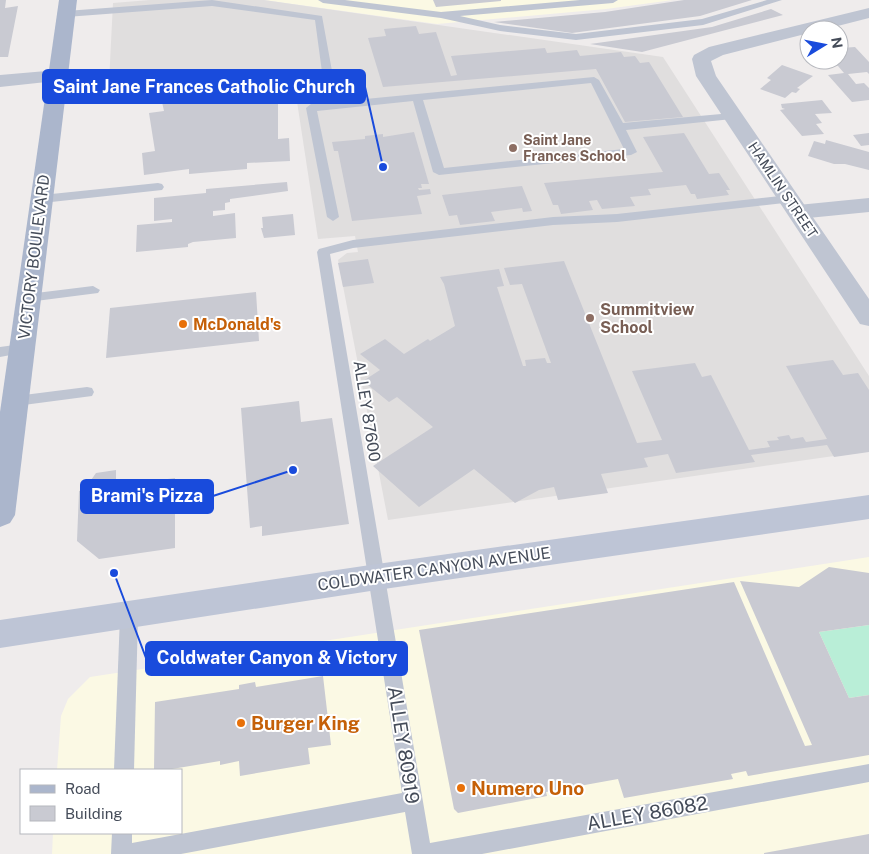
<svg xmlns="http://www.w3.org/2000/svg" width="869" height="854" font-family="'Public Sans',sans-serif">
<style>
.commercial{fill:#fbf9e4}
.education{fill:#e0dede}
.green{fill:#b9eed7}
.building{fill:#c9cad2}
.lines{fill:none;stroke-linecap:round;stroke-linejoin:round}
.service{fill:#bfc5d2;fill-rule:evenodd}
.minor{fill:#bfc5d2;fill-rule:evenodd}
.tertiary{fill:#bfc5d2;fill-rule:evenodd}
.secondary{fill:#bec5d6;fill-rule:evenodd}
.primary{fill:#abb6cc;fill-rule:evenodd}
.education-dot{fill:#8d6e63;stroke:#fff;stroke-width:2}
.food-dot{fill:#e8710a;stroke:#fff;stroke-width:2}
.labels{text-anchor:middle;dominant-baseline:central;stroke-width:4;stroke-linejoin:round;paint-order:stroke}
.far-education-label{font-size:14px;font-weight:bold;fill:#785e54;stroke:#fff;text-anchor:start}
.far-street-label{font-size:14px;fill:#454c59;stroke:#fff}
.street-label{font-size:16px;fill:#454c59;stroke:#fff}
.education-label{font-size:16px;font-weight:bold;fill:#785e54;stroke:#fff;text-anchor:start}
.food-label{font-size:16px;font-weight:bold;fill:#c56008;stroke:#fff;text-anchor:start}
.near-food-label{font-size:19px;font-weight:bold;fill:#c56008;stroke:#fff;text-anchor:start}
.near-street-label{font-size:19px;fill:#454c59;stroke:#fff}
.leader{fill:none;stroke:#194bdc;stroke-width:2}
.callout-dot{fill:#194bdc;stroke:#fff;stroke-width:2}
.callout{fill:#194bdc;stroke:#194bdc;stroke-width:2}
.callout-label{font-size:18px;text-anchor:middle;font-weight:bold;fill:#fff}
</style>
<rect width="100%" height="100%" fill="#efecec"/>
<!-- commercial -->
<g class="commercial">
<path d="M264,0H673L606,9L437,24Z"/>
<path d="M869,557V854H52L53,833H181V770H57L61,716L68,699L90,677Z"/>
</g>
<!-- education -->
<path class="education" d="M150,0H264L663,57L869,376V451L388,520L338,260L347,253L358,252L355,236L318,239L294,82L214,86L108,102L113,3Z"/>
<!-- green -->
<path class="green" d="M869,625V695L849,698L819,632Z"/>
<!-- building -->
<g class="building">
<path d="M0,0H6L5,8L18,6L8,57H0Z"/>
<path d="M433,0H501V1L436,7Z"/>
<path d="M684,0H752L700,16L572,33L494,22L605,12Z"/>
<path d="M771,9L783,15L642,52L590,44L712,27Z"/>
<path d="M416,26L419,34L436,32L451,76L457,75L451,56L545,48L547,53L577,50L580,56L621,52L624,57L635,56L640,63L649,62L683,117L625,122L596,69L383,87L368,38L386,36L384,29Z"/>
<path d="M855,47L869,62V74L867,72L848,74L856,84L864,83L869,88V100L852,102L828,75L844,73L838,66L827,60H839V50H842L841,48Z"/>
<path d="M782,65L813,76L797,88L800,89L796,93L792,92L785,98L760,89L771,80L767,78Z"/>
<path d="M263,93V101H278V139L289,138L290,161L247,163V169L189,174V169L144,175L142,153L155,151L149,113L164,111L162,102L212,96Z"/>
<path d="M822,100L832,113L815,114L822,123L816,124L824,134L802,136L780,110L785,109L782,108L781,104Z"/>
<path d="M414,132L429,184H421L422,188H418L419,190L430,189L431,194L417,196L422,214L352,221L338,151H334L332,142L365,139V136L383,134V137Z"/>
<path d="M684,133L709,174L719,173L730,190H726L729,195L697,199L695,194H691L686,185L648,189L651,195L630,197L635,206L602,209L597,200L589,201L593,210L561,214L558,205H553L544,183L663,172L643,137Z"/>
<path d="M869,133V145L861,146L853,135Z"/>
<path d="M826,140L869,152V170L845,164H834L808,156L814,141L825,144Z"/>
<path d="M287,182L288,191L230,199V202L225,203V210L213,211V216L235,213L236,238L193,242L188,244V247L136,252L137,225L172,222V219L154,221V198L206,193V189Z"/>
<path d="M522,186L532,211L523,212L522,208L491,212L495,221L460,225L457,215L449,216L442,195Z"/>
<path d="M293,214L295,235L264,238L261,228H263L262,217Z"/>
<path d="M368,259L374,283L343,287L338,263Z"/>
<path d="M564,261L637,443L662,440L632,371L695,363L702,377L711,375L749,450L770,447L767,441L779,440L777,437L789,435L791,439L803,437L806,442L827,439L786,366L833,360L843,375L858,373L869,390V452L834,457L827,445L751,455L755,462L676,473L668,454L644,458L648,467L601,474L608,493L558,500L554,487L539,490L515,503L474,469L419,507L373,466L433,427L397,397L389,402L363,381L380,370L360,354L385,339L404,354L428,339L430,341L455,326L444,284L440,277L499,269L504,286L497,287L523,366H526L525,360L545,358L547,363H551L522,284L510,285L504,268Z"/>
<path d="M256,292L259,341L106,358L110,308Z"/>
<path d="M299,401L301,422L332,418L349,524L262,536V526L250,528L241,408Z"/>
<path d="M116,470V486L175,478V548L99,559L77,541L79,491L84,490L96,473Z"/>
<path d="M829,567L869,573V625L819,632L849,698L869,695V755L748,776L746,771L731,774L733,779L624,798L618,779L546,792L547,796L458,813L454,809L419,630L734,582L805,746L812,745L740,581L799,587Z"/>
<path d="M323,676L331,745L308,748L310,764L240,776L239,761L220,765V761L166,770H154L155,702L239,689V685L255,682L256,687Z"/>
<path d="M869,834V854H764V853Z"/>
</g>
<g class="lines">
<!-- service -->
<g class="service">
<path d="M212,0L322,16L336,93L324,103L594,77L599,80L623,123L732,113L737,116L732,119L626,130L637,152L631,155L439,175L433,172L413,101L317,111L339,217L333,221L327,217L306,108L326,92L323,78L192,86L56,101L51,98L56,95L192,80L322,72L315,20L212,6L66,17L61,14L66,11ZM591,83L624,149L444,168L423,100Z"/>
<path d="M318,0H345L441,12L580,0H618L613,3L460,16L500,25L576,34L702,19L767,0H782L703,25L576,40L500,31L441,18L323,3Z"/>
<path d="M158,183L162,184L164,187L162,190L42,203L36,199L42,195Z"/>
<path d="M789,195L795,199L793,202L617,222L553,225L353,248L330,254L430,843L869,764V782L482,854H412L405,812L181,854H111L112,833H132V843L402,793L317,252L319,249L353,240L553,217L617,214Z"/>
<path d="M93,286L100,290L98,293L28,302L23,301L21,298L23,295L28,294Z"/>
<path d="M22,344L27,346L29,349L27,352L0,357V347Z"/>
<path d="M87,387L92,388L94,392L92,396L16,406L11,405L9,401L11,397L16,396Z"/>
<path d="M129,608L135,611L138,616L134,770H114L120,616L123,611Z"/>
</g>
<!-- minor -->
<g class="minor">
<path d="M58,70L65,72L68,76L65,80L0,87V75Z"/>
<path d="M869,198V212L798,219L790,217L787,212L790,207L798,205Z"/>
</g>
<!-- tertiary -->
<path class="tertiary" d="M869,8V18L822,30H809V33L723,55L711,61L716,76L869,299V326L860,324L696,76L692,59L694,55L709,47Z"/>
<!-- secondary -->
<path class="secondary" d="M869,495V519L377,590L0,648V620L377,564Z"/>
<!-- primary -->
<path class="primary" d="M59,0H77L15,515L10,523L0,527V412Z"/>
</g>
<!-- markers -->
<g class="education-dot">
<circle cx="513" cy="148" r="5"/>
<circle cx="590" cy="318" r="5"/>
</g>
<g class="food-dot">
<circle cx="183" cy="324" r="5"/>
<circle cx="241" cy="723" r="5"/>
<circle cx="461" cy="788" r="5"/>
</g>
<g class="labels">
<!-- far-education labels -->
<g class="far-education-label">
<text x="523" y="140">Saint Jane<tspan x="523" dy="16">Frances School</tspan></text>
</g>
<!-- far-street labels -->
<g class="far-street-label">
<text transform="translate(783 190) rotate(56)">HAMLIN STREET</text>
</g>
<!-- street labels -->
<g class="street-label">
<text transform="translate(34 257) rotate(-83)">VICTORY BOULEVARD</text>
<text transform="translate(367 411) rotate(81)">ALLEY 87600</text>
<text transform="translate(434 569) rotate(-8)">COLDWATER CANYON AVENUE</text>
</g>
<!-- education labels -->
<g class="education-label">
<text x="600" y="309">Summitview<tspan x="600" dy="18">School</tspan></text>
</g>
<!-- food labels -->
<g class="food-label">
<text x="193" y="324">McDonald's</text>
</g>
<!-- near-food labels -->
<g class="near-food-label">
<text x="251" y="723">Burger King</text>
<text x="471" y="788">Numero Uno</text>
</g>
<!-- near-street labels -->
<g class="near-street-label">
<text transform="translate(404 745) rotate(81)">ALLEY 80919</text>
<text transform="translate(647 813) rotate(-10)">ALLEY 86082</text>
</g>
</g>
<!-- callouts -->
<path class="leader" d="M383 167L365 87M293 470L213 496M114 573L146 658"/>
<g class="callout-dot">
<circle cx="383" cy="167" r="5"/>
<circle cx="293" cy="470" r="5"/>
<circle cx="114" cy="573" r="5"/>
</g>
<g class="callout">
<rect x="43" y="70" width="322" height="33" rx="5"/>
<rect x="81" y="480" width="132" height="33" rx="5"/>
<rect x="146" y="642" width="261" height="33" rx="5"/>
</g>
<g class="callout-label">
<text x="204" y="93">Saint Jane Frances Catholic Church</text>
<text x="147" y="502">Brami's Pizza</text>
<text x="277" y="664">Coldwater Canyon &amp; Victory</text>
</g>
<!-- legend -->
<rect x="20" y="769" width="162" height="65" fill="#ffffff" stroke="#b5b7bd"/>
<rect x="30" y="785" width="25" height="8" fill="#abb6cc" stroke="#b5b7bd"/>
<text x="65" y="794" font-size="15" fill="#454c59">Road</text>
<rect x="30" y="806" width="25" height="15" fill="#c9cad2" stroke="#b5b7bd"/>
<text x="65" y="819" font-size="15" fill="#454c59">Building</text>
<!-- north arrow -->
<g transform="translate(824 45) rotate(80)"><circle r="24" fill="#ffffff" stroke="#b5b7bd"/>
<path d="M0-4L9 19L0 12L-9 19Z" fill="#194bdc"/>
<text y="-8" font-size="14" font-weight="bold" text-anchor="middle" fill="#454c59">N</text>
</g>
</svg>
